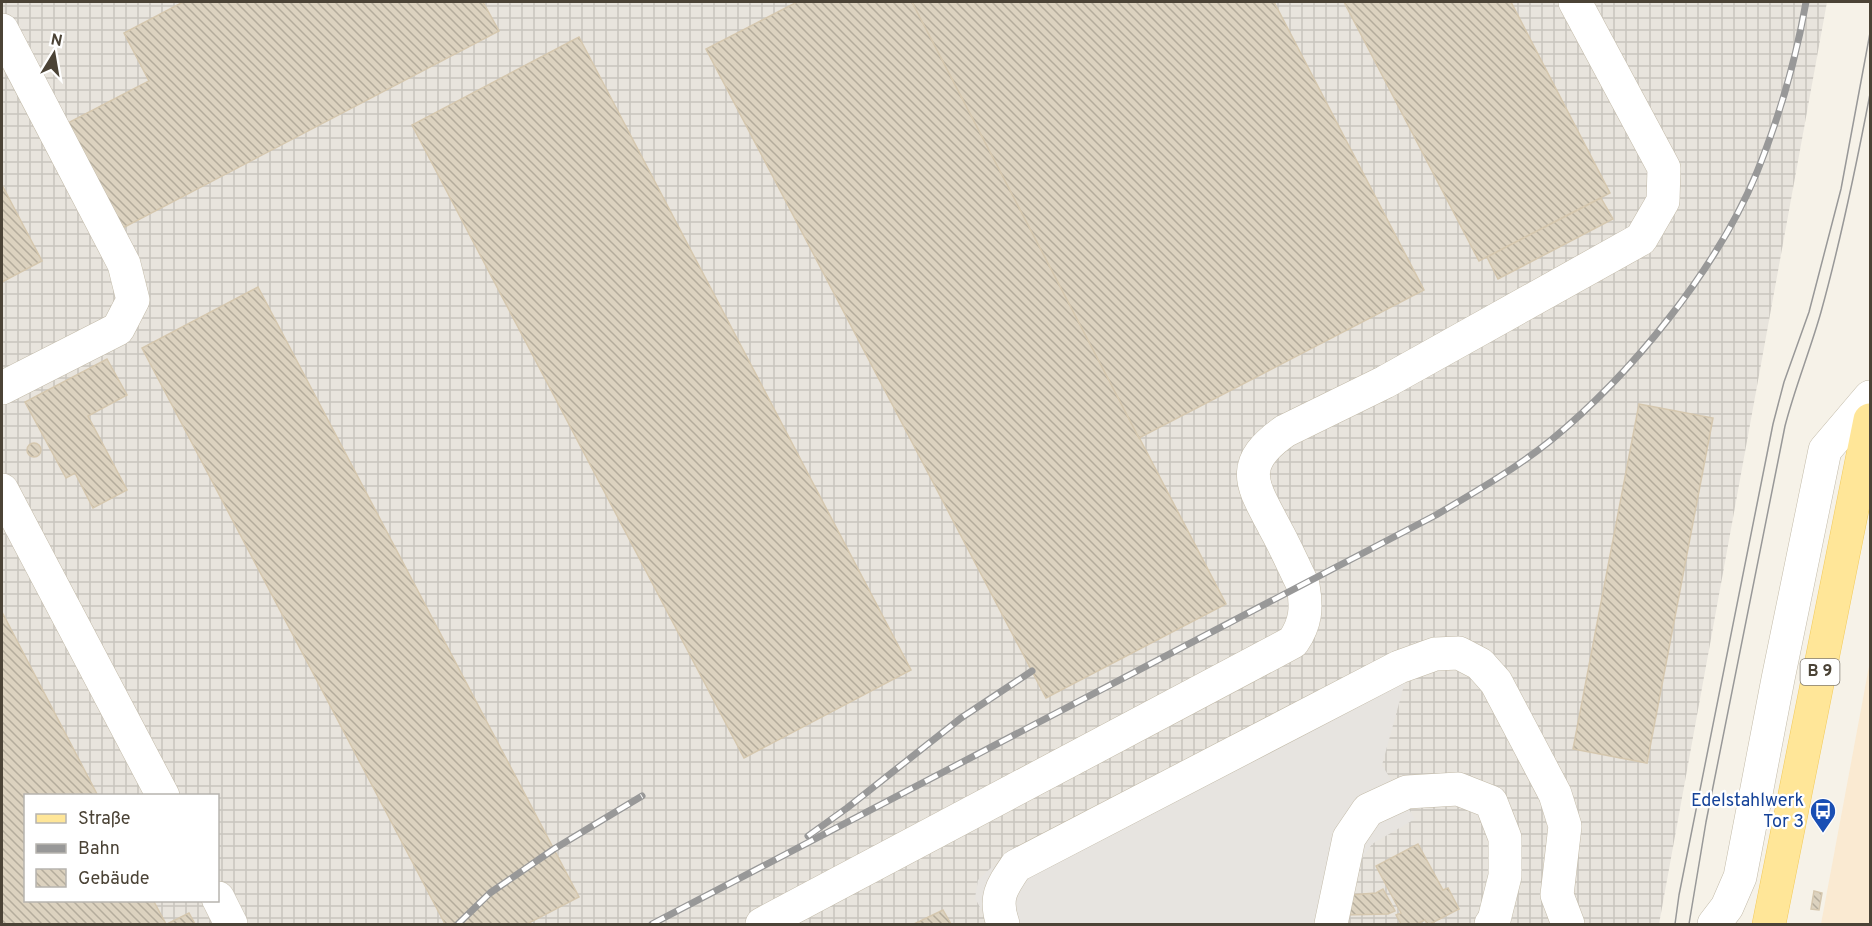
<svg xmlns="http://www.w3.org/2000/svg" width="1872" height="926" font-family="Overpass,sans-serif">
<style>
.commercial{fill:#faead2}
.industrial{fill:url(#industrial-grid);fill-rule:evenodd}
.parking{fill:#e7e4e0}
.building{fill:url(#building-back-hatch);stroke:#d5c7ae;stroke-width:1.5}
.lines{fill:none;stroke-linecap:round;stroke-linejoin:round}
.minor-casing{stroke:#c3bba9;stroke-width:34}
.major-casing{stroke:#f2ca5a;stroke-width:34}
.minor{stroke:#fff;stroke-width:33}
.major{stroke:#ffe698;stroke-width:33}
.tram{stroke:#989898;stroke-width:1.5}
.rail-casing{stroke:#989898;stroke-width:7}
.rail{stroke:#fff;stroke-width:4.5;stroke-dasharray:14;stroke-linecap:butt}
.labels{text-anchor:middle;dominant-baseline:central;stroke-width:4.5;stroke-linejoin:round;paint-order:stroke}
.shield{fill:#fff;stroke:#817b72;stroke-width:1.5}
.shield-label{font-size:16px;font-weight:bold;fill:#4b4336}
.transit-label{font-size:18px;fill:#164399;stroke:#fff;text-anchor:end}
</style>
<defs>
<pattern id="industrial-grid" width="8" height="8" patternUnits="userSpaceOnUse" patternTransform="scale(1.5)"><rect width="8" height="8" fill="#e8e4dd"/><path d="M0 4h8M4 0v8" fill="none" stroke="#c8c5be"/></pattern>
<pattern id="building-back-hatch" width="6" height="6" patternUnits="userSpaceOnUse" patternTransform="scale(1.5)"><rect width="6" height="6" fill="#dcd2bf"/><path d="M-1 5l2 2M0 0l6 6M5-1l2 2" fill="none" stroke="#b4ac9c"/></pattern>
</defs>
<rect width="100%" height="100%" fill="#f6f2e8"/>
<!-- commercial -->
<path class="commercial" d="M1870,661V924H1821Z"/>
<!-- industrial -->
<path class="industrial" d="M2,2H1827L1659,924H2ZM26,796H218V900H26Z"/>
<!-- parking -->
<path class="parking" d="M1416,642L1382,765L1415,819L1372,844L1352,873L1338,924H989L975,898L978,880L991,868Z"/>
<!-- building -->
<g class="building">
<path d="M183,2H483L499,31L117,231L62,126L149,81L124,33Z"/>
<path d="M797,2H912L1226,604L1046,698L706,49Z"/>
<path d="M912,2H1274L1424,290L1139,438Z"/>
<path d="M1344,2H1511L1610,193L1479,261Z"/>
<path d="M579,37L911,670L744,758L412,125Z"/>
<path d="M2,185L42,261L2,282Z"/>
<path d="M1601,198L1613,219L1498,279L1487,257Z"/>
<path d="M258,287L579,897L527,924H445L142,348Z"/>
<path d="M107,359L127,395L88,416L127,490L93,508L75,473L66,478L25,402Z"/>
<path d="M1639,404L1713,418L1647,763L1573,749Z"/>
<circle cx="34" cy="450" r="7"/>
<path d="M2,612L98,796H26V900H153L166,924H2Z"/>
<path d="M1418,844L1443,890L1448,888L1459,909L1430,924H1427L1425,920L1417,924H1401L1396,915L1401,913L1376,866Z"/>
<path d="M1383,889L1395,911L1388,914L1344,915L1350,895L1376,893Z"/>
<path d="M1814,891L1822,893L1819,910L1811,909Z"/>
<path d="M943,910L951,924H914Z"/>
<path d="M189,913L195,924H167Z"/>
</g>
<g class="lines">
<!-- minor casing -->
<g class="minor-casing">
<g id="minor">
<path d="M2,30L124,264L133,300L118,329L2,388"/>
<path d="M2,490L163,796"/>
<path d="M218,898L231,924"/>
<path d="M762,924L1293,642C1306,623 1307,608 1303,585C1294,567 1286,548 1276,530C1254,487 1235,466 1285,431L1385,382L1641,239L1663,201L1664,168L1575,2"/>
<path d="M1003,924C994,898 1001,888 1016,866L1399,667L1435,654L1459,653L1480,664L1496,682L1555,794L1565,826L1557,895L1568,924"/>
<path d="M1331,924L1349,838L1368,810L1407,792L1458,789L1491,802L1505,838V876L1494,920L1491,924"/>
<path d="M1714,924L1727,907L1740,877L1778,679L1825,450L1870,397"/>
</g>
</g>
<!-- major casing -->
<g class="major-casing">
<path id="major" d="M1769,924L1870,420"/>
</g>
<!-- minor -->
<use href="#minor" class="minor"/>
<!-- major -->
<use href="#major" class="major"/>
<!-- tram -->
<g class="tram">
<path d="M1675,924L1679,895L1773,424L1784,382L1809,312L1841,189L1870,33"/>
<path d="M1689,924L1706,822L1785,426C1795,387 1810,351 1821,312C1841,240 1856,167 1870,94"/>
</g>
<!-- rail casing -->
<g class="rail-casing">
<g id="rail">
<path d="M808,836L847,808L961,718L1032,671"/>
<path d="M458,924L490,893L554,849L642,796"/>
<path d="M652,924L1436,515C1475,492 1515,469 1550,441C1632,374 1717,269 1757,172C1779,118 1796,59 1806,2"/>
</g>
</g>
<!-- rail -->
<use href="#rail" class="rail"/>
</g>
<!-- icons -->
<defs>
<g id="bus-pin" transform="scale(1.35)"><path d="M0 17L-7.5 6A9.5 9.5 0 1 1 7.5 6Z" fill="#1a4fb4" stroke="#fff"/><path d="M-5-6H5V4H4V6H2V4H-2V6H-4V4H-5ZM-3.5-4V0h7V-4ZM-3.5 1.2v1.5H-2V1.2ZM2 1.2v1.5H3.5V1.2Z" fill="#fff"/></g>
</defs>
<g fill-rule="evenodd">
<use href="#bus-pin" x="1823" y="811"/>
</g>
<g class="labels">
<!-- shield labels -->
<rect class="shield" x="1800.5" y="659" width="39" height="26" rx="4.5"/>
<g class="shield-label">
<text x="1820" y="672">B 9</text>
</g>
<!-- transit labels -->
<g class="transit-label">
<text x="1804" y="801">Edelstahlwerk<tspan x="1804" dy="21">Tor 3</tspan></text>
</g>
</g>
<!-- border -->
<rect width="1872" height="926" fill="none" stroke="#4b4336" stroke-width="6"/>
<!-- legend -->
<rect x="24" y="794" width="195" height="108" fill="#ffffff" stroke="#b7b4af" stroke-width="1.5"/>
<rect x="36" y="814" width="30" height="9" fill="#ffe698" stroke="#b7b4af" stroke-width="1.5"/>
<text x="78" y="824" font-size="18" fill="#4b4336">Straße</text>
<rect x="36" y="844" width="30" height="9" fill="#989898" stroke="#b7b4af" stroke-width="1.5"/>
<text x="78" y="854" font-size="18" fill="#4b4336">Bahn</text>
<rect x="36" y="869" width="30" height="18" fill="url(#building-back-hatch)" stroke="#b7b4af" stroke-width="1.5"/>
<text x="78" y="884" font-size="18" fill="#4b4336">Gebäude</text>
<!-- north arrow -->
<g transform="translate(54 54) rotate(11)" stroke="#ffffff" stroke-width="4.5" paint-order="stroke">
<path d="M0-4.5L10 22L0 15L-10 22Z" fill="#4b4336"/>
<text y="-9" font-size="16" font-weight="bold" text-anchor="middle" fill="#4b4336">N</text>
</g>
</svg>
